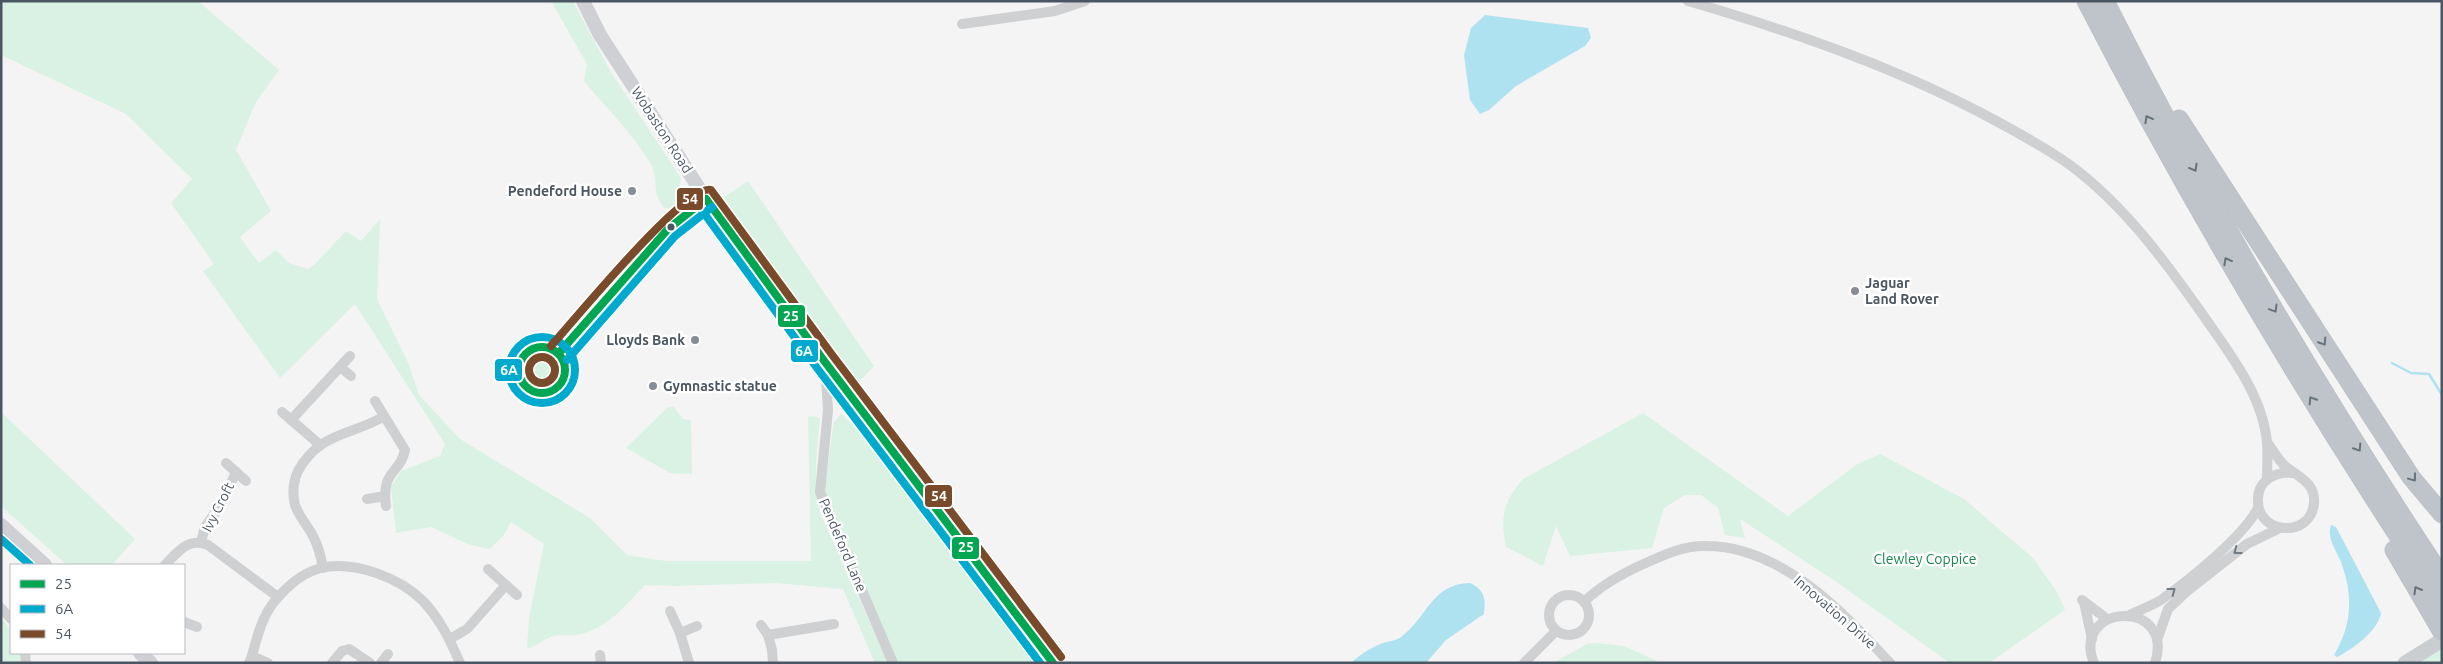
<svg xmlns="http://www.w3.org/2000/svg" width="2443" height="664" font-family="Ubuntu,sans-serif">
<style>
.green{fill:#d9f2e3}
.water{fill:#aee2f0}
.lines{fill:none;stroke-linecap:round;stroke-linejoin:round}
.stream{stroke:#aee2f0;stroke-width:2.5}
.highway-casing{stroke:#b9bec3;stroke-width:19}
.street{stroke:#ced0d2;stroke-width:10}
.secondary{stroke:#ced0d4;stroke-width:14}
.primary{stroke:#caced1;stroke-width:15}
.highway{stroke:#bec4c9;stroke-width:18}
.bus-1-casing{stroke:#fff;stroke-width:11}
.bus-2-casing{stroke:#fff;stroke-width:11}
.bus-3-casing{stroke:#fff;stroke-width:11}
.bus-1{stroke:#00a651;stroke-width:8}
.bus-2{stroke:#00a9ce;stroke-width:8}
.bus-3{stroke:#7a4b2a;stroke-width:8}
.oneway{stroke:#67727b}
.oneway2{stroke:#727b83}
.poi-dot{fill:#868d94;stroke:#fff;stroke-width:2}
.bus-dot{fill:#4a5661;stroke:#fff;stroke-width:2}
.labels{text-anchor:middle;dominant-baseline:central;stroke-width:5;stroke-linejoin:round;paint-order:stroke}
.street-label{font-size:14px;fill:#4a5661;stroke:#fff}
.poi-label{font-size:14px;font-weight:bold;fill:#4a5661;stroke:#fff;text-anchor:end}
.park-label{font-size:14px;fill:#17864f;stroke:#fff}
.line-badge{stroke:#fff;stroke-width:2}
.badge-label{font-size:14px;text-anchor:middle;font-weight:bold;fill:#fff}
</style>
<rect width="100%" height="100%" fill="#f4f4f4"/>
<!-- green -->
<g class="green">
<path d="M1,1H198L279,70L256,102L236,150L271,211L240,237L259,263L276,250L289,263L308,269L315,264L346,231L361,241L380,219L377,299L409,365L419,395L460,439L590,518L627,555L666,561H811L808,417L813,416L820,418C817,450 813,479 819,510L888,663H875L843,589L776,583L674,586L645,585C626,605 609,627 581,634C572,636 563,634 554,636C543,639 539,646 527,648L529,618L544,544L511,522L504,535L490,549L470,545L431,527L396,533L391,487L401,471L440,456L445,444L355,304L280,378L203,271L214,264L171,203L192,179L126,114L1,55Z"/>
<path d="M551,1H573L609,69L681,178L678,192L683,204L679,209L664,208C651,191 659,180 651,165C636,136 605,107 584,81L587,64Z"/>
<path d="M748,181L874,366L859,382L721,199Z"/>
<circle cx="542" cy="370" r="17"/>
<path d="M668,407H674L683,419L691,420L692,474L670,473L626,448Z"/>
<path d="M1,412L135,539L112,565H67L1,506Z"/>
<path d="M1643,413L1788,516L1856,465L1880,454L1964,499L2034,559L2057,592L2065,610L1989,663H1950L1835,581L1740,519L1745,538L1725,535L1718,508L1701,495H1685L1664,508L1652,548L1570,556L1556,526L1543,566L1506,547C1500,517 1503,502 1523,479Z"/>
<path d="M841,414L868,439L890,467L1036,663H898L824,490L834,422Z"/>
<path d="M4,620L11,632V653H20V663H1V624Z"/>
<path d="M1595,643L1624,646L1661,663H1553L1587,644Z"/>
<path d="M2442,648V663H2418Z"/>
</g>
<!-- water -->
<g class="water">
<path d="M1485,15L1588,28L1591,38L1585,46L1516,86L1489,110L1480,114L1470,100L1464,55L1471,28Z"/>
<path d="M2331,525L2336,527L2381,613C2378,631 2353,649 2337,657L2334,655C2352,626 2353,596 2342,565C2338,552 2326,539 2331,525Z"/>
<path d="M1470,583C1485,590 1486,599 1484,614L1446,640L1426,663H1351C1361,654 1370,648 1383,643C1389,641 1396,641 1401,637C1428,617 1431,584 1470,583Z"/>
</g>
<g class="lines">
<!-- stream -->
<path class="stream" d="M2392,363L2411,373L2429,374L2442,395"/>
<!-- highway casing -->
<g class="highway-casing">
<g id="highway">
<path d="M2086,1C2193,209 2313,408 2442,603"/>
<path d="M2105,1C2205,200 2319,391 2442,577"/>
<path d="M2179,119L2411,477L2442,514"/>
<path d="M2394,550L2442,632"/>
</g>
</g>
<!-- street -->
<g class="street">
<path d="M1688,1C1794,32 1901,69 1998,122C2022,135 2048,149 2070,165C2124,205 2165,261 2203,315C2229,353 2263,395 2267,443C2268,455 2267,467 2267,479"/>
<path d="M962,24L1055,11L1085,1"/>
<path d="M825,362L828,410L820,492L893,663"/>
<path d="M340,367L351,376"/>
<path d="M375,401L405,450C400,475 381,469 386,506"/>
<path d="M282,412L319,444"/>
<path d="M291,420L350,356"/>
<path d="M2267,442C2272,449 2277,458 2283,464C2295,476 2316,481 2314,503C2311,539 2256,535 2258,499C2258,481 2275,471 2292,473"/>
<path d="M226,463L246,481"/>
<path d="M367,499L385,496"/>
<path d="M201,542L205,527L222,503L236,472"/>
<path d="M165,565C178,552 188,537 208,545L278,597"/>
<path d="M323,568C321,557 319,548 314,538C309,527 299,517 295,505C292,493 293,482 298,471C319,433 349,436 383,417"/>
<path d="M488,569L517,595"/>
<circle cx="1569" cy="615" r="20"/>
<path d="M2082,600L2107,619"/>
<path d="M1584,602C1601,585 1625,572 1648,562C1666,554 1686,545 1706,546C1781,546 1843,612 1890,663"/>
<path d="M2084,602L2092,639"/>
<path d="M1,608L11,619"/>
<path d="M670,611L680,633L689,663"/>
<path d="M2130,615C2140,610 2151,606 2161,600C2189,580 2243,537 2258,508"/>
<path d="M184,622L197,627"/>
<path d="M761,625L768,635"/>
<path d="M680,633L697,626"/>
<path d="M450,639L467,629L506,585"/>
<path d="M2157,640L2168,609L2186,592L2247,544L2280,528"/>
<path d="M25,653L26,663"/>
<path d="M600,655L601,663"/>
<path d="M252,656L268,663"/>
<path d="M249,663C253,655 254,647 257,638C261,623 269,606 280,595C291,583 305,572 321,568C354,560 400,578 423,601C440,619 450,640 460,663"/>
<path d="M332,663L342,651L349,649L370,663"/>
<path d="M381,663L388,654"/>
<path d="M773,663L772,650L768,635L834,624"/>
<path d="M1524,663L1556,631"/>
<path d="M2094,663C2070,603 2176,598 2155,663"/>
</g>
<!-- secondary -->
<g class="secondary">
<path d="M583,1L600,35L706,199L825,362L1053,663"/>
<path d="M1,525L45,565"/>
<path d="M140,653L151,663"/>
</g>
<!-- primary -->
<path class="primary" d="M2405,663L2442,640"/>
<!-- highway -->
<use href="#highway" class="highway"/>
<!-- bus-1 casing -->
<g class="bus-1-casing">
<g id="bus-1">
<path d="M706,199L825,362L1053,663"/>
<circle cx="542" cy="370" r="23"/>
<path d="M559,353L668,229L706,199"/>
</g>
</g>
<!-- bus-2 casing -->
<g class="bus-2-casing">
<g id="bus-2">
<path d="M698,205L817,368L1040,663"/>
<circle cx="542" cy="370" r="33"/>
<path d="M567,360L675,236L712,207"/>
<path d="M1,539L30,565"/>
</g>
</g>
<!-- bus-3 casing -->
<g class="bus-3-casing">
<g id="bus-3">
<path d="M551,346C572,323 687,182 711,190L833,356L1061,657"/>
<circle cx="542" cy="370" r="13"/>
</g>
</g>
<!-- bus-1 -->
<use href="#bus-1" class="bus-1"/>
<!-- bus-2 -->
<use href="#bus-2" class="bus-2"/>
<!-- bus-3 -->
<use href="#bus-3" class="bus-3"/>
</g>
<!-- one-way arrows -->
<defs><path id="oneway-chevron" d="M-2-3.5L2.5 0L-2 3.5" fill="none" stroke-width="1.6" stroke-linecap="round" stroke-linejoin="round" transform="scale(1.25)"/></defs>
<g class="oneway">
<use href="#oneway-chevron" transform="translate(2148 119) rotate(-119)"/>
<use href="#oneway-chevron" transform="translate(2194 168) rotate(61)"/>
<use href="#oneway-chevron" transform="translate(2227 261) rotate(-119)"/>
<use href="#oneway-chevron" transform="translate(2274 309) rotate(59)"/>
<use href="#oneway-chevron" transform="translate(2323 342) rotate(57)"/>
<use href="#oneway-chevron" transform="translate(2312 400) rotate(-122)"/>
<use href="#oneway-chevron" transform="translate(2358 448) rotate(57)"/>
<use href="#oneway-chevron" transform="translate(2413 478) rotate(53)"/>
<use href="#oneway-chevron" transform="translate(2417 590) rotate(-120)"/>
</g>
<g class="oneway2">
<use href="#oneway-chevron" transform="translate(2237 551) rotate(143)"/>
<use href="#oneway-chevron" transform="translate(2172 591) rotate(-37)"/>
</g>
<!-- markers -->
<g class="poi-dot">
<circle cx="632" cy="191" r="5"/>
<circle cx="1855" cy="291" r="5"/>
<circle cx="695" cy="340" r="5"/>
<circle cx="653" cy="386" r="5"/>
</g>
<circle class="bus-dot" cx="671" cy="227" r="4.5"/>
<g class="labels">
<!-- street labels -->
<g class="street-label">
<text transform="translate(662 130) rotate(57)">Wobaston Road</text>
<text transform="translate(218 507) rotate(-63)">Ivy Croft</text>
<text transform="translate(843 545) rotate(67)">Pendeford Lane</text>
<text transform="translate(1835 612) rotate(41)">Innovation Drive</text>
</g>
<!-- poi labels -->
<g class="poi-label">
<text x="622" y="191">Pendeford House</text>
<text x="1865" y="283" text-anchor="start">Jaguar<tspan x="1865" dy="16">Land Rover</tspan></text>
<text x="685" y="340">Lloyds Bank</text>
<text x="663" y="386" text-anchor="start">Gymnastic statue</text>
</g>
<!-- park labels -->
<g class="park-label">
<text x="1925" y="559">Clewley Coppice</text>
</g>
</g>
<g class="line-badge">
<rect x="676" y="187" width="28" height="24" rx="5" fill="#7a4b2a"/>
<rect x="777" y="304" width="29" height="24" rx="5" fill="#00a651"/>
<rect x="790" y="339" width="29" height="24" rx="5" fill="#00a9ce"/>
<rect x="494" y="358" width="29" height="24" rx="5" fill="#00a9ce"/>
<rect x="924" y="484" width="29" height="24" rx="5" fill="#7a4b2a"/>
<rect x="951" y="536" width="29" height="24" rx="5" fill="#00a651"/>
</g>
<g class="badge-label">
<text x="690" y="204">54</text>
<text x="791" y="321">25</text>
<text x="804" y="356">6A</text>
<text x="509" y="375">6A</text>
<text x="939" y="501">54</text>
<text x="966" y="552">25</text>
</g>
<!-- border -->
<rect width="2443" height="664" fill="none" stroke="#4a5661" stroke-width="5"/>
<!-- legend -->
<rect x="10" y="564" width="175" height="90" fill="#ffffff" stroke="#b7bbc0"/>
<rect x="20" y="580" width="25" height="8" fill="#00a651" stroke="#b7bbc0"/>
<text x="55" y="589" font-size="15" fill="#4a5661">25</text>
<rect x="20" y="605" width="25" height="8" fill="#00a9ce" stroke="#b7bbc0"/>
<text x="55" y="614" font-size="15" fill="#4a5661">6A</text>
<rect x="20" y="630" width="25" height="8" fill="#7a4b2a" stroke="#b7bbc0"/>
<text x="55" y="639" font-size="15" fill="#4a5661">54</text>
</svg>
